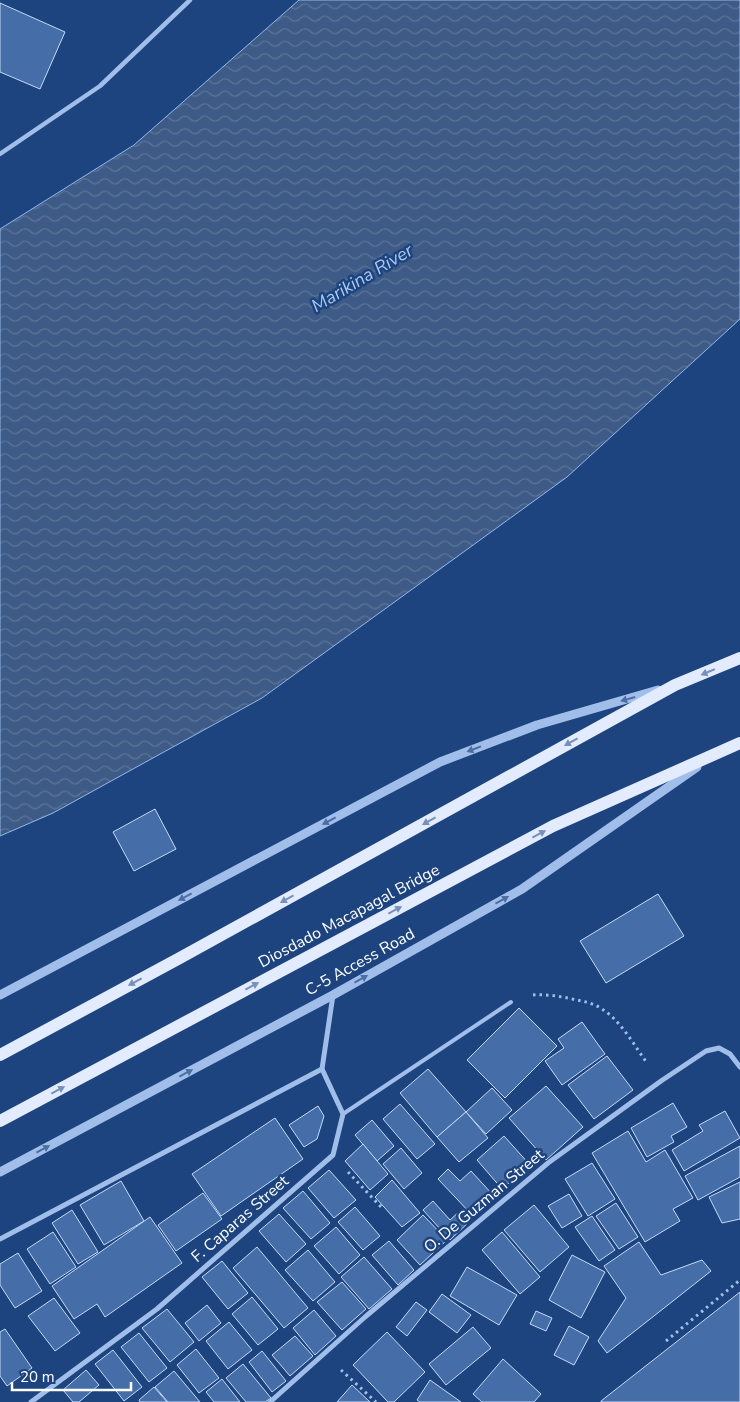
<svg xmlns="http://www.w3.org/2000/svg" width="740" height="1402" font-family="'Nunito Sans',sans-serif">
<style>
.water{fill:url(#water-waves);stroke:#93b8eb}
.building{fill:#456ea9;stroke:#c4d9f7}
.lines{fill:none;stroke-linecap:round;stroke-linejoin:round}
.path{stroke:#a0bee9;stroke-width:3;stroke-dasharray:2.5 4;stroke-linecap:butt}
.service{stroke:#a0bee9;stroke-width:4}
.pedestrian{stroke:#a0bee9;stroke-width:4.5}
.minor{stroke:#a0bee9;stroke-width:5}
.tertiary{stroke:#a0bee9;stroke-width:9}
.primary{stroke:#e3ecfe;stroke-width:12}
.oneway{fill:#7690b8}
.oneway2{fill:#4b6fa4}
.labels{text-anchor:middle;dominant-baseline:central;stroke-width:5;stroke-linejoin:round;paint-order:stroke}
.street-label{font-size:16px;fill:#fff;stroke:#1d447f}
.water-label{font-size:18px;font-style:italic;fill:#abc8f0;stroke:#1d447f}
</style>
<defs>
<pattern id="water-waves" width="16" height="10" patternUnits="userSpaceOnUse" patternTransform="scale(1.25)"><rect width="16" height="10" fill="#3e5b87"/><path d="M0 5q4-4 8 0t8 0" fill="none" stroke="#5b7499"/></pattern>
</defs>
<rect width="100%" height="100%" fill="#1d447f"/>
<!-- water -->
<path class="water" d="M299,0H740V319L567,477L262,698L53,813L0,836V229L134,145Z"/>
<!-- building -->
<g class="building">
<path d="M0,3L65,32L40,89L0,72Z"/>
<path d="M155,809L176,849L134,871L113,832Z"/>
<path d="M658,894L684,936L606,983L580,941Z"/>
<path d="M519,1008L557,1046L505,1098L467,1060Z"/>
<path d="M582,1022L605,1054L562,1085L545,1061L564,1048L558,1039Z"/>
<path d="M607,1056L633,1090L594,1119L568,1085Z"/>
<path d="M428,1069L466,1112L437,1137L400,1093Z"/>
<path d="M546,1086L583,1127L546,1160L509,1118Z"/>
<path d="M492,1088L512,1110L486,1134L466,1112Z"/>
<path d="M673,1103L687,1127L671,1136L674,1142L647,1157L631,1128Z"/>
<path d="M400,1104L435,1144L417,1159L383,1119Z"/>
<path d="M318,1106L324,1116L317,1139L304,1147L289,1125Z"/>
<path d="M725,1111L740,1138L684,1171L672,1150L703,1131L699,1125Z"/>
<path d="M466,1112L488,1138L459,1162L437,1137Z"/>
<path d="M275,1118L303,1159L221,1216L192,1174Z"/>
<path d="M372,1120L394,1146L377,1161L355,1135Z"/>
<path d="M628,1131L646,1162L665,1150L693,1198L673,1209L680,1221L645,1242L592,1153Z"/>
<path d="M504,1136L530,1165L502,1189L477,1160Z"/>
<path d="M363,1144L388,1174L370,1190L345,1161Z"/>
<path d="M740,1146V1177L698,1200L685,1176Z"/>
<path d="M401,1148L422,1173L404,1189L383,1164Z"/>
<path d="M592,1163L615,1199L588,1216L565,1179Z"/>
<path d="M448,1169L460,1181L471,1171L493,1195L472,1215L438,1179Z"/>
<path d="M329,1170L356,1200L334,1218L308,1188Z"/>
<path d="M392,1180L420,1213L402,1227L375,1197Z"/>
<path d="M121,1181L144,1221L104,1245L80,1205Z"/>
<path d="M740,1182V1219L722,1223L709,1197Z"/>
<path d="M303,1191L330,1223L311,1239L283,1208Z"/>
<path d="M203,1193L222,1219L176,1251L158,1225Z"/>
<path d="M569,1194L582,1216L562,1228L548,1206Z"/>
<path d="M433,1201L450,1220L462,1209L472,1219L450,1240L423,1210Z"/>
<path d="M616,1203L638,1237L619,1249L596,1216Z"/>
<path d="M534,1205L569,1247L540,1272L504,1230Z"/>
<path d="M355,1207L380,1236L363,1250L338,1222Z"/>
<path d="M72,1210L98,1252L78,1264L52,1223Z"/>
<path d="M279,1214L306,1244L286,1262L259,1231Z"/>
<path d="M423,1215L447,1240L420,1265L397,1240Z"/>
<path d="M592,1216L615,1250L599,1261L575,1227Z"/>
<path d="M150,1217L182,1263L105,1317L97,1304L74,1319L52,1286Z"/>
<path d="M336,1227L360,1255L339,1274L314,1246Z"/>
<path d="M53,1232L76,1267L50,1284L27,1249Z"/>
<path d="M502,1232L540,1277L520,1294L482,1250Z"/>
<path d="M389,1241L414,1270L398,1285L372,1255Z"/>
<path d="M639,1242L661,1275L702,1260L711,1271L607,1353L598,1341L626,1298L604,1266Z"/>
<path d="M257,1247L308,1308L284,1328L233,1268Z"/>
<path d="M308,1250L335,1282L313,1301L285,1270Z"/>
<path d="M18,1253L42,1291L15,1308L0,1285V1264Z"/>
<path d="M572,1255L605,1272L581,1318L549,1300Z"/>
<path d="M364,1257L392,1289L369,1309L341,1277Z"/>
<path d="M222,1261L248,1293L228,1309L202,1277Z"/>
<path d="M467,1267L517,1295L499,1325L450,1296Z"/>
<path d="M342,1282L366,1309L342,1330L317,1302Z"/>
<path d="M740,1292V1402H601V1401Z"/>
<path d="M442,1294L471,1315L457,1333L429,1312Z"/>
<path d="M252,1297L278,1329L258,1345L232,1314Z"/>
<path d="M54,1298L80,1333L55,1351L28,1316Z"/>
<path d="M416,1302L427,1310L407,1336L396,1327Z"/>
<path d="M207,1305L221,1323L199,1341L185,1323Z"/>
<path d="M167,1309L194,1342L170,1362L142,1328Z"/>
<path d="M314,1310L336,1336L315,1355L293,1328Z"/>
<path d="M536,1311L552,1318L546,1331L530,1324Z"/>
<path d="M229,1322L252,1350L228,1369L206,1341Z"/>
<path d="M569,1326L589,1337L574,1365L554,1355Z"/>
<path d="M473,1327L491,1348L446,1385L429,1364Z"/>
<path d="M5,1329L32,1368L7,1386L0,1376V1332Z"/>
<path d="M387,1332L425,1372L394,1402H388L353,1365Z"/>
<path d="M139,1333L167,1368L149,1382L121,1347Z"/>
<path d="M295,1336L313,1356L290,1376L272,1355Z"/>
<path d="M196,1349L219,1378L199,1393L177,1365Z"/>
<path d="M113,1350L142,1387L124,1401L95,1364Z"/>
<path d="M262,1351L286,1381L272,1392L249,1362Z"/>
<path d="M503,1359L541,1394L534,1402H482L473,1394Z"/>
<path d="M243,1364L271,1398L265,1402H246L226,1378Z"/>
<path d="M86,1370L99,1385L79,1402H73L63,1390Z"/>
<path d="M174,1371L200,1402H168L155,1387Z"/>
<path d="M222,1379L240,1402H214L206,1392Z"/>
<path d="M430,1380L461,1402H420L417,1400Z"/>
<path d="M352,1385L370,1402H337Z"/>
<path d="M154,1387L167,1402H140L139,1400Z"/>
</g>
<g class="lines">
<!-- path -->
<g class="path">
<path d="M533,995C545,994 557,996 568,998C580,1001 592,1002 602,1009C621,1021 634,1045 647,1063"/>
<path d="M348,1172L382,1208"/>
<path d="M666,1341L740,1280"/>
<path d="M341,1370L376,1402"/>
</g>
<!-- service -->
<path class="service" d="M343,1114L511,1002"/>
<!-- pedestrian -->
<path class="pedestrian" d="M0,154L100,86L190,0"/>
<!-- minor -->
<g class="minor">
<path d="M0,1239L322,1069"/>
<path d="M31,1402L157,1309L333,1155L343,1114L322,1069L333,995"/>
<path d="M270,1402L365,1317L548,1163L661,1081L706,1051L719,1048L730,1054L740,1067"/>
</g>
<!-- tertiary -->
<g class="tertiary">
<path d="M0,995L440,762L537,725L658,690"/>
<path d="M0,1172L333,995L522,889L697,767"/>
</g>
<!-- primary -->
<g class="primary">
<path d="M0,1055L178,959L675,685L740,658"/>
<path d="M0,1121L553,826L740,743"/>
</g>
</g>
<!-- one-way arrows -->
<defs><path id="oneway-solid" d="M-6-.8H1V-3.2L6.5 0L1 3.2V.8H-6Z" transform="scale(1.25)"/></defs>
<g class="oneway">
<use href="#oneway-solid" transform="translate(708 672) rotate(157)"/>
<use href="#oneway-solid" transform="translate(571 742) rotate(151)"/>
<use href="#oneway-solid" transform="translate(429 821) rotate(151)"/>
<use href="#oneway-solid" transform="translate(539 834) rotate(-28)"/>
<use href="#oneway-solid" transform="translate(287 899) rotate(151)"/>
<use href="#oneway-solid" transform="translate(395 910) rotate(-28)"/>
<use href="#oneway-solid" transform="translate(135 982) rotate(152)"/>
<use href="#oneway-solid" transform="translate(252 986) rotate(-28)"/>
<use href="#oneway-solid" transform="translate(58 1090) rotate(-28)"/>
</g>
<g class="oneway2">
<use href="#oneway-solid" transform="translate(628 699) rotate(164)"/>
<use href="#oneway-solid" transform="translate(474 749) rotate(159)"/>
<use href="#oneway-solid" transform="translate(329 821) rotate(152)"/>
<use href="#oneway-solid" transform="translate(185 897) rotate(152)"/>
<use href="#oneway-solid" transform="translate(502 900) rotate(-29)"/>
<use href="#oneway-solid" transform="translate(361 979) rotate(-29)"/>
<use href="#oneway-solid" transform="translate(186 1073) rotate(-28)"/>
<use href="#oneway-solid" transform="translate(43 1149) rotate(-28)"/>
</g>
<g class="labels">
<!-- street labels -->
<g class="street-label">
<text transform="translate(349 916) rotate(-28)">Diosdado Macapagal Bridge</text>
<text transform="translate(360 962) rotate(-29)">C-5 Access Road</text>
<text transform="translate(484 1201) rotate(-40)">O. De Guzman Street</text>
<text transform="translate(240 1219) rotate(-41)">F. Caparas Street</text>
</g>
<!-- water labels -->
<g class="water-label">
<text transform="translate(362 278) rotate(-31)">Marikina River</text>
</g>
</g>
<!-- scale -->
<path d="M12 1382v8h119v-8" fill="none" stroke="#ffffff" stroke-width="2.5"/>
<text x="20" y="1382" font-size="15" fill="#ffffff" stroke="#1d447f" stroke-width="4" paint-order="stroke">20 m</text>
</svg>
